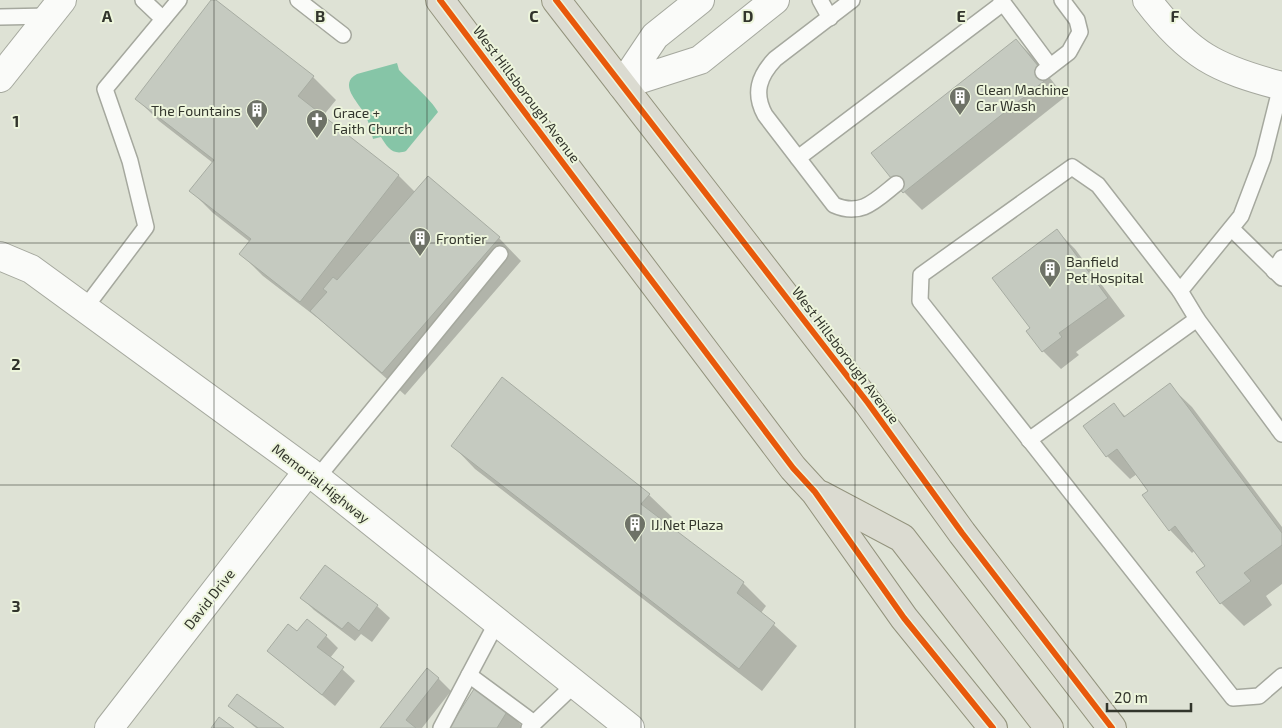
<svg xmlns="http://www.w3.org/2000/svg" width="1282" height="728" font-family="'Exo 2',sans-serif">
<style>
.water{fill:#86c5a7}
.shadow{fill:#0003}
.building{fill:#c5cac0;stroke:#a7aca2}
.lines{fill:none;stroke-linecap:round;stroke-linejoin:round}
.service-casing{stroke:#a5a89e;stroke-width:18}
.minor-casing{stroke:#a5a89e;stroke-width:30}
.tertiary-casing{stroke:#a5a89e;stroke-width:30}
.primary-casing{stroke:#93937d;stroke-width:30}
.service{stroke:#fafbf9;stroke-width:15}
.minor{stroke:#fafbf9;stroke-width:28}
.tertiary{stroke:#fafbf9;stroke-width:28}
.primary{stroke:#dbdbd1;stroke-width:28}
.cycleway-casing{stroke:#edf5dc;stroke-width:9}
.cycleway{stroke:#e8590c;stroke-width:6}
.grid{fill:none;stroke:#32352c;stroke-width:1;stroke-opacity:0.55}
.labels{text-anchor:middle;dominant-baseline:central;stroke-width:4;stroke-linejoin:round;paint-order:stroke}
.poi-label{font-size:14px;fill:#32352c;stroke:#edf5dc;text-anchor:start}
.street-label{font-size:14px;fill:#32352c;stroke:#edf5dc}
.grid-label{font-size:16px;text-anchor:middle;font-weight:bold;fill:#32352c;stroke:#edf5dc;stroke-width:4;stroke-linejoin:round;paint-order:stroke}
</style>
<rect width="100%" height="100%" fill="#dee2d5"/>
<!-- water -->
<path class="water" d="M397,63L399,70C410,82 431,99 438,112L406,151C393,156 387,147 381,137L373,139C371,130 369,122 364,113C358,102 338,84 357,74Z"/>
<!-- shadow -->
<g class="shadow">
<path d="M214,0L313,77L336,100L322,117L399,176L415,192L499,238L521,261L405,395L324,323L263,276L241,254L250,242L213,213L191,191L213,163L159,121L136,98Z"/>
<path d="M1016,40L1034,58L1065,97L922,210L904,192Z"/>
<path d="M1057,231L1075,249L1125,316L1076,352L1079,355L1061,369L1043,351Z"/>
<path d="M1169,385L1192,407L1282,527V584L1266,596L1272,605L1244,626L1221,603L1207,566L1195,550L1192,553L1170,530L1149,491L1137,474L1130,479L1107,456L1084,426L1113,404L1126,417Z"/>
<path d="M453,446L649,495L672,517L666,525L743,583L766,606L761,613L797,646L762,691L475,469Z"/>
<path d="M302,598L377,606L390,618L372,642L361,634L355,641L314,610Z"/>
<path d="M297,633L326,636L338,648L330,658L355,681L335,706L268,651Z"/>
<path d="M438,678L451,691L422,728H382Z"/>
<path d="M230,706L282,728H256Z"/>
<path d="M507,711L524,728H450Z"/>
</g>
<!-- building -->
<g class="building">
<path d="M211,0H216L314,76L298,96L399,175L300,302L239,254L251,239L189,191L214,160L135,99Z"/>
<path d="M1016,39L1048,78L903,193L871,153Z"/>
<path d="M428,176L500,237L382,373L310,311L327,292L323,289L333,277L337,280Z"/>
<path d="M1057,229L1108,298L1059,333L1062,337L1042,352L1026,331L1030,328L992,278Z"/>
<path d="M502,377L650,494L641,504L744,582L737,593L775,623L739,669L451,446Z"/>
<path d="M1170,383L1282,533V545L1244,573L1251,581L1220,604L1196,572L1205,566L1175,526L1169,531L1142,495L1148,491L1117,449L1106,457L1083,426L1114,403L1124,417Z"/>
<path d="M325,565L378,605L359,631L348,622L342,629L300,598Z"/>
<path d="M307,619L327,635L317,647L344,667L322,695L267,651L288,624L297,631Z"/>
<path d="M427,668L439,678L406,720L416,728H380Z"/>
<path d="M474,689L508,710L497,728H449Z"/>
<path d="M237,694L284,728H258L228,706Z"/>
<path d="M219,717L234,728H211Z"/>
</g>
<g class="lines">
<!-- service casing -->
<g class="service-casing">
<g id="service">
<path d="M143,0L163,19"/>
<path d="M298,0L343,35"/>
<path d="M820,0L830,18"/>
<path d="M852,0L775,59C759,76 753,93 765,115L834,205C861,217 875,201 896,184"/>
<path d="M1001,0L1050,66"/>
<path d="M0,17L49,16"/>
<path d="M1043,72L1069,52L1080,32L1077,20L1062,0"/>
<path d="M1281,86L1263,158L1241,216L1180,291L1197,319L1282,434"/>
<path d="M798,158L1003,3"/>
<path d="M1232,229L1282,278"/>
<path d="M1274,271L1282,258"/>
<path d="M1180,291L1098,185L1072,167L921,275L920,301L1233,698L1259,696L1282,676"/>
<path d="M85,308L146,227L130,161L105,89L179,0"/>
<path d="M1029,440L1197,319"/>
<path d="M317,478L500,254"/>
<path d="M469,675L534,723"/>
<path d="M441,728L497,622"/>
<path d="M529,728L575,684"/>
</g>
</g>
<!-- minor casing -->
<g class="minor-casing">
<g id="minor">
<path d="M700,0L655,36L622,85L700,60L775,0"/>
<path d="M1147,0C1189,55 1216,69 1282,86"/>
<path d="M0,256L31,269L308,471L630,728"/>
<path d="M109,728L308,471"/>
</g>
</g>
<!-- tertiary casing -->
<g class="tertiary-casing">
<path id="tertiary" d="M0,78L62,0"/>
</g>
<!-- primary casing -->
<g class="primary-casing">
<g id="primary">
<path d="M440,0L793,468L815,492L904,618L993,728"/>
<path d="M556,0L868,403L962,533L1112,728"/>
<path d="M821,495L902,538L1049,728"/>
</g>
</g>
<!-- service -->
<use href="#service" class="service"/>
<!-- minor -->
<use href="#minor" class="minor"/>
<!-- tertiary -->
<use href="#tertiary" class="tertiary"/>
<!-- primary -->
<use href="#primary" class="primary"/>
<!-- cycleway casing -->
<g class="cycleway-casing">
<g id="cycleway">
<path d="M440,0L793,468L815,492L904,618L993,728"/>
<path d="M556,0L868,403L962,533L1112,728"/>
</g>
</g>
<!-- cycleway -->
<use href="#cycleway" class="cycleway"/>
</g>
<!-- grid -->
<path class="grid" d="M214,0V728M427,0V728M641,0V728M855,0V728M1068,0V728M0,243H1282M0,485H1282"/>
<!-- icons -->
<defs>
<g id="building-pin" transform="scale(1.125)"><path d="M0 17L-7.5 6A9.5 9.5 0 1 1 7.5 6Z" fill="#6e7267" stroke="#edf5dc"/><path d="M-4-6H4V6H1V3H-1V6H-4ZM-2.5-4.3h1.7v1.8h-1.7ZM.8-4.3h1.7v1.8H.8ZM-2.5-1h1.7V.8h-1.7ZM.8-1h1.7V.8H.8Z" fill="#fff"/></g>
<g id="church-pin" transform="scale(1.125)"><path d="M0 17L-7.5 6A9.5 9.5 0 1 1 7.5 6Z" fill="#6e7267" stroke="#edf5dc"/><path d="M-1.2-6h2.4v3.5h3.3v2.4h-3.3V6h-2.4V-.1h-3.3v-2.4h3.3Z" fill="#fff"/></g>
</defs>
<g fill-rule="evenodd">
<use href="#building-pin" x="960" y="97"/>
<use href="#building-pin" x="257" y="110"/>
<use href="#church-pin" x="317" y="120"/>
<use href="#building-pin" x="420" y="238"/>
<use href="#building-pin" x="1050" y="269"/>
<use href="#building-pin" x="635" y="524"/>
</g>
<g class="labels">
<!-- poi labels -->
<g class="poi-label">
<text x="976" y="89">Clean Machine<tspan x="976" dy="16">Car Wash</tspan></text>
<text x="241" y="110" text-anchor="end">The Fountains</text>
<text x="333" y="112">Grace +<tspan x="333" dy="16">Faith Church</tspan></text>
<text x="436" y="238">Frontier</text>
<text x="1066" y="261">Banfield<tspan x="1066" dy="16">Pet Hospital</tspan></text>
<text x="651" y="524">IJ.Net Plaza</text>
</g>
<!-- street labels -->
<g class="street-label">
<text transform="translate(527 94) rotate(53)">West Hillsborough Avenue</text>
<text transform="translate(846 355) rotate(53)">West Hillsborough Avenue</text>
<text transform="translate(321 483) rotate(38)">Memorial Highway</text>
<text transform="translate(209 599) rotate(-52)">David Drive</text>
</g>
</g>
<g class="grid-label">
<text x="107" y="22">A</text>
<text x="320" y="22">B</text>
<text x="534" y="22">C</text>
<text x="748" y="22">D</text>
<text x="961" y="22">E</text>
<text x="1175" y="22">F</text>
<text x="16" y="127">1</text>
<text x="16" y="370">2</text>
<text x="16" y="612">3</text>
</g>
<!-- scale -->
<path d="M1107 703v8h84v-8" fill="none" stroke="#32352c" stroke-width="2.5"/>
<text x="1114" y="703" font-size="15" fill="#32352c" stroke="#edf5dc" stroke-width="4" paint-order="stroke">20 m</text>
</svg>
